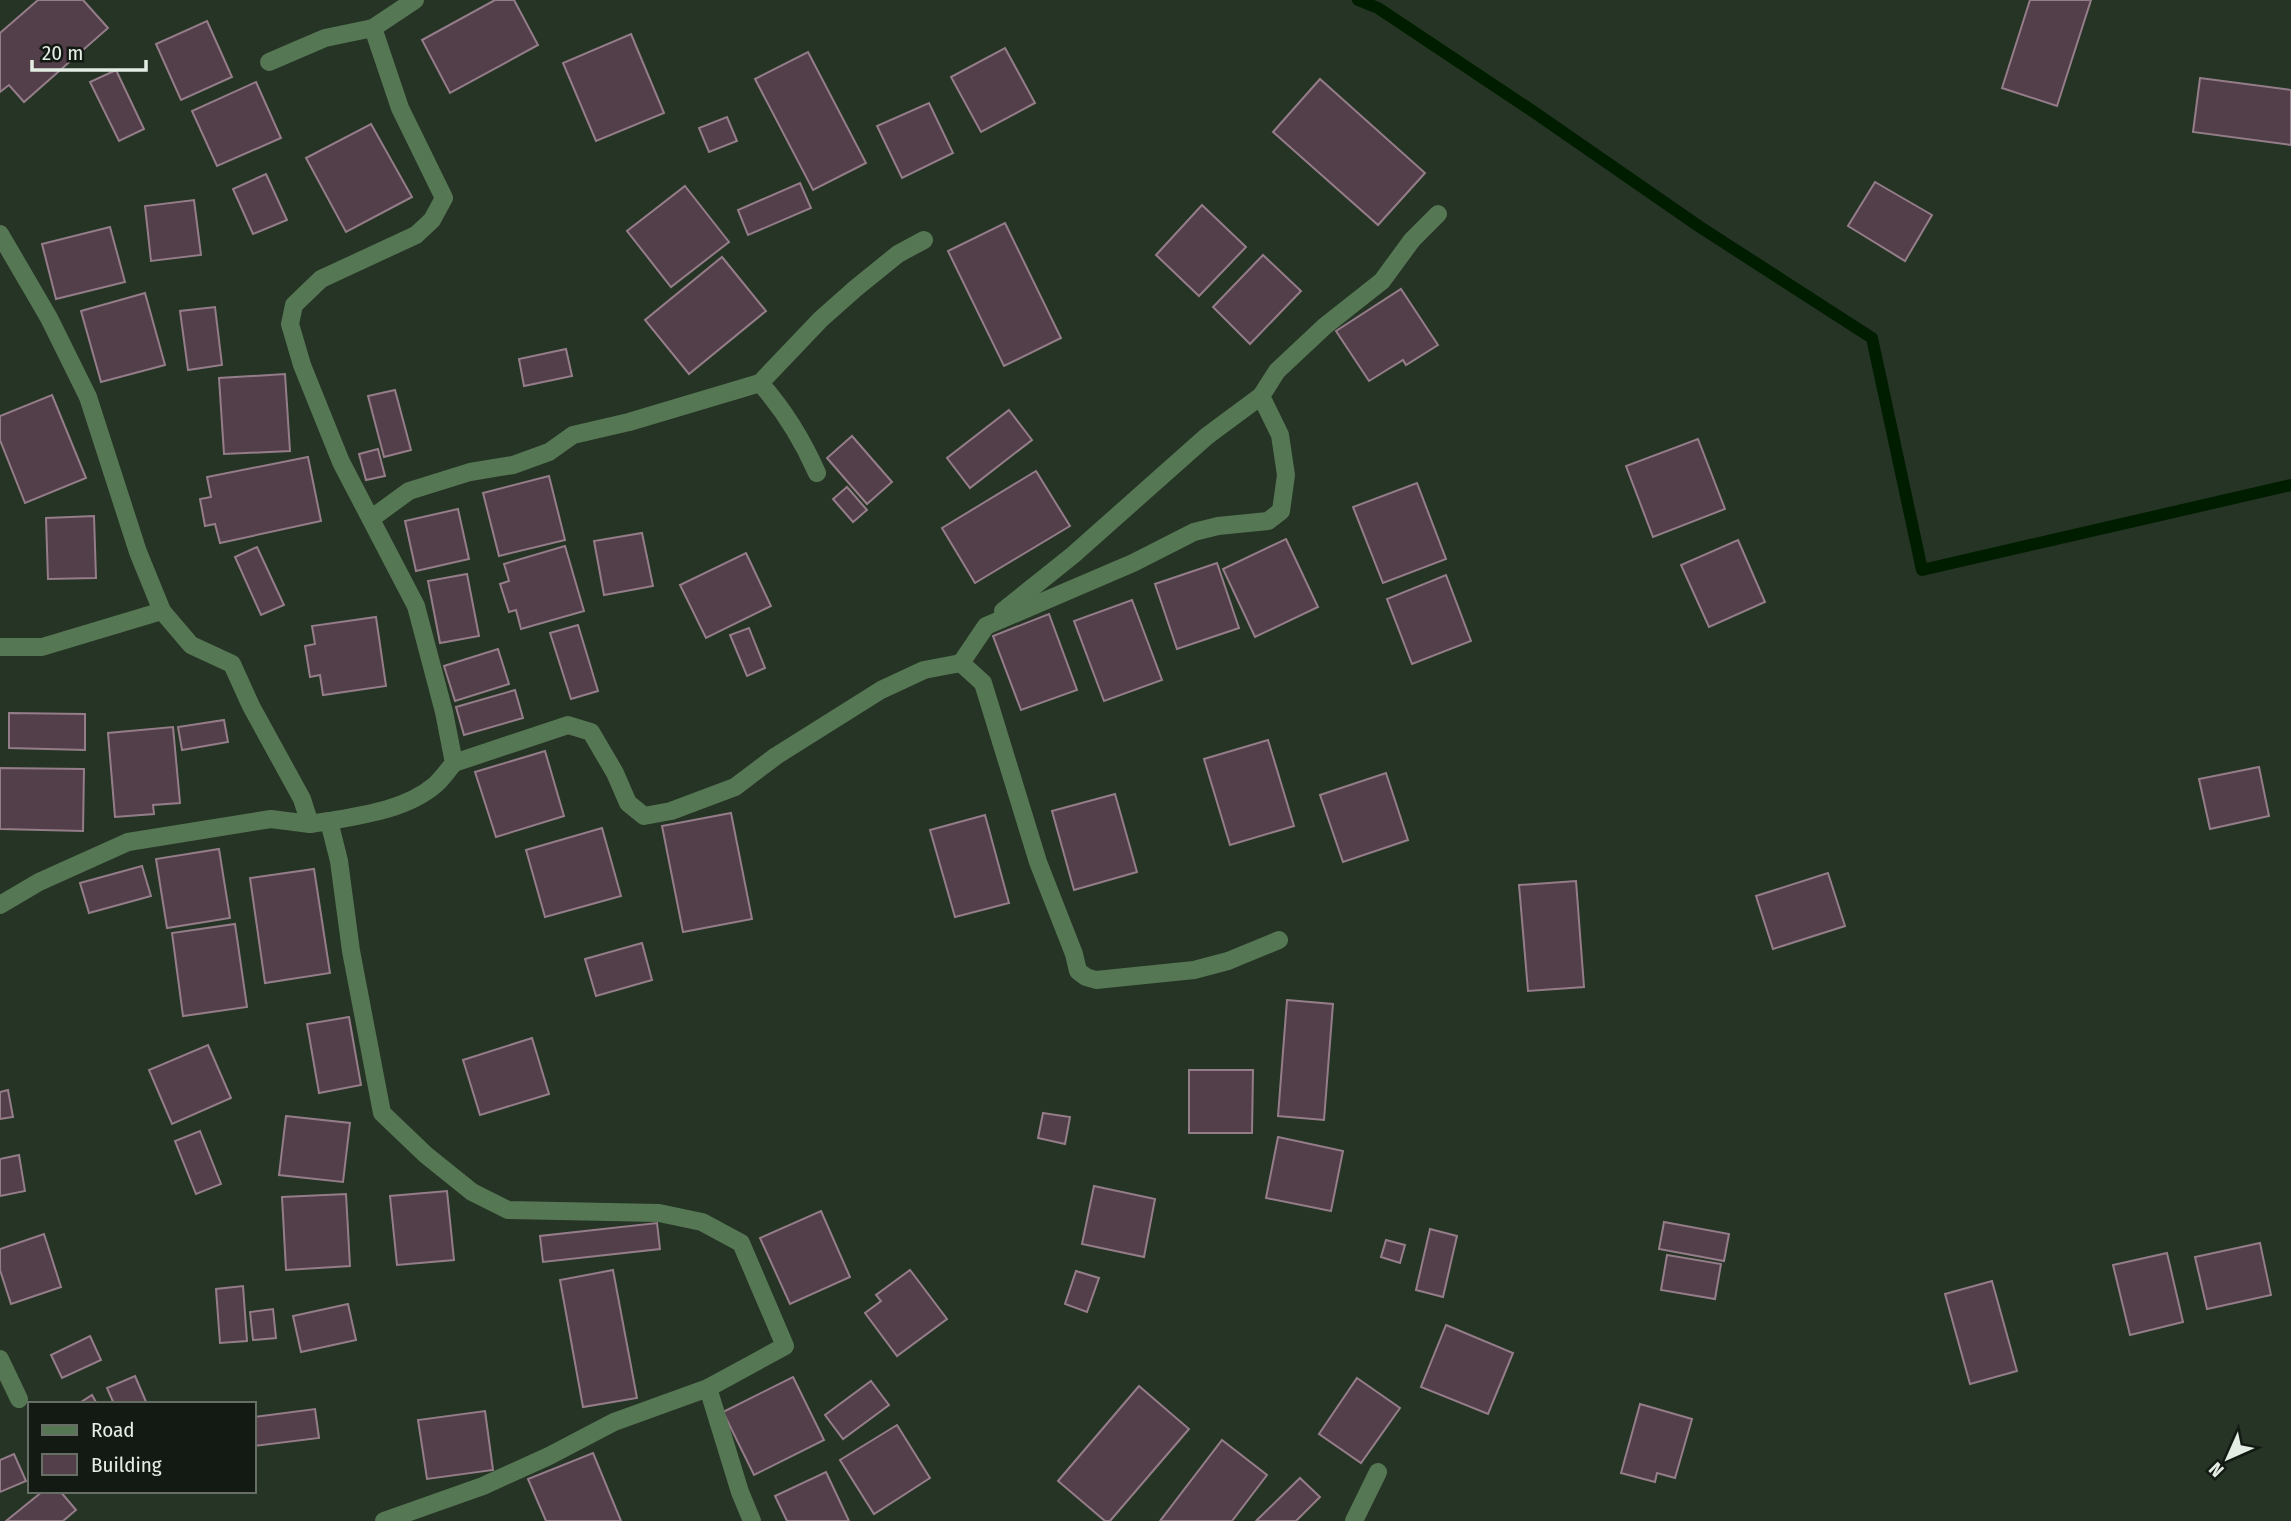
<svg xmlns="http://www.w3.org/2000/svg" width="2291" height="1521" font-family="'Fira Sans Condensed',sans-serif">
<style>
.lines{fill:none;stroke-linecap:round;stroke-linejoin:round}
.stream{stroke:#001d00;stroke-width:12}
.building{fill:#533f4a;stroke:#947d89;stroke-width:2}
.minor{stroke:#567754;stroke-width:18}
</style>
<rect width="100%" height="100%" fill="#263425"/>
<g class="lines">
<!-- stream -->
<path class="stream" d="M1358,0L1378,8L1531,110L1700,227L1872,338L1922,570L2291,485"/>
</g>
<!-- building -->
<g class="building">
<path d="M38,0H83L108,28L24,102L9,85L0,92V33Z"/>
<path d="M495,0H514L538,45L450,93L422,40Z"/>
<path d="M2030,0H2091L2057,106L2002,88Z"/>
<path d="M207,21L232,77L181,100L156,44Z"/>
<path d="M631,34L664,113L596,141L563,63Z"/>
<path d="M1005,48L1035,103L981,132L951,77Z"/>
<path d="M808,52L866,163L813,190L755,79Z"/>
<path d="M116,70L144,129L119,141L90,82Z"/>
<path d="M2200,78L2291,90V145L2193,132Z"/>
<path d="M1320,79L1425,173L1378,225L1273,132Z"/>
<path d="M256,82L281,138L217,166L192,111Z"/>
<path d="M929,103L953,153L902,178L877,126Z"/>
<path d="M727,117L737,141L709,152L699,128Z"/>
<path d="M371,124L412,197L346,232L306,158Z"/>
<path d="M266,174L287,220L253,234L233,189Z"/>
<path d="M1875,182L1932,215L1905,261L1848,226Z"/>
<path d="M800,183L811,208L748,235L738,210Z"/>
<path d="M685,186L729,242L671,287L627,231Z"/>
<path d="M194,200L201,255L151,261L145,206Z"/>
<path d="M1202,205L1246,247L1199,296L1156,255Z"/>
<path d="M1005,223L1061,338L1004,366L948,251Z"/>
<path d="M110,227L125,282L56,299L42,244Z"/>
<path d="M1263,255L1301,291L1250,344L1213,307Z"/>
<path d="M722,257L766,311L689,374L645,320Z"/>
<path d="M1401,289L1438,345L1406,365L1403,360L1369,381L1336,331Z"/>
<path d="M145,293L165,365L101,382L81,311Z"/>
<path d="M215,307L222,365L188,370L180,311Z"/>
<path d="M566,349L572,376L524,386L519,359Z"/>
<path d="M285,374L290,451L224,454L219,378Z"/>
<path d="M395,390L411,450L384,457L368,396Z"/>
<path d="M52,395L86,478L25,503L0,440V416Z"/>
<path d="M1009,410L1032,440L970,488L947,458Z"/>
<path d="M852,436L892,482L867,504L827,458Z"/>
<path d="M1698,439L1725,509L1653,537L1626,466Z"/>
<path d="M378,449L385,476L366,480L359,454Z"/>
<path d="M308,457L321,521L220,543L215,524L205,526L200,499L211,497L207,477Z"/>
<path d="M1036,471L1070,526L975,583L942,528Z"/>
<path d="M549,476L565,540L499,556L483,493Z"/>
<path d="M1417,483L1446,559L1383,583L1353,507Z"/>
<path d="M847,487L867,510L853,522L833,499Z"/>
<path d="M458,509L469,559L416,571L405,521Z"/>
<path d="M94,516L96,578L48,579L46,518Z"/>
<path d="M642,533L653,586L604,595L594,541Z"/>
<path d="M1286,539L1318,607L1255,637L1223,569Z"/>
<path d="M1738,540L1765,602L1709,627L1681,565Z"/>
<path d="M565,546L584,611L521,629L516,610L509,612L500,584L509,581L504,564Z"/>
<path d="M257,547L284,605L261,615L235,557Z"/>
<path d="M746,553L771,606L706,638L680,585Z"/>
<path d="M1217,563L1239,628L1177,649L1155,584Z"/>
<path d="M467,574L479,636L440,643L428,581Z"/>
<path d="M1446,575L1471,641L1412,664L1387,599Z"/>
<path d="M1132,600L1162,680L1104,701L1074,621Z"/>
<path d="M1049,614L1077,690L1021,710L993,636Z"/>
<path d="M376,617L386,686L323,695L320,675L310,677L305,646L315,644L312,626Z"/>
<path d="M578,625L598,691L571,699L550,633Z"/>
<path d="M749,628L765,668L747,676L730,635Z"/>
<path d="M498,649L509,684L455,701L444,666Z"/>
<path d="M515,690L523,718L464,735L456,707Z"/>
<path d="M9,713L85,714V750L9,748Z"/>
<path d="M224,720L228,742L182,750L178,727Z"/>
<path d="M173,727L180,803L153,805L154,814L115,817L108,733Z"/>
<path d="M1268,740L1294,826L1230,845L1204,759Z"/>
<path d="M545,751L564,816L496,837L475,772Z"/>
<path d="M2259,767L2269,816L2210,829L2199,779Z"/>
<path d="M0,768L84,769L83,831L0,829Z"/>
<path d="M1386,773L1408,840L1343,862L1320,795Z"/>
<path d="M1115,794L1137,872L1074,890L1052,811Z"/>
<path d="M731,813L752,919L683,932L662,826Z"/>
<path d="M985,815L1009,903L955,917L930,830Z"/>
<path d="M602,828L621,896L545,917L526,850Z"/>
<path d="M219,849L230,918L167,928L156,859Z"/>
<path d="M142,866L151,896L89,913L80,883Z"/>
<path d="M314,869L330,973L265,983L250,878Z"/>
<path d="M1828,873L1845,926L1773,949L1756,896Z"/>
<path d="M1576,881L1584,987L1528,991L1519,885Z"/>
<path d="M235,924L247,1007L183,1016L172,933Z"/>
<path d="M642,943L652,980L596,996L585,959Z"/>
<path d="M1287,1000L1333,1004L1324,1120L1278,1116Z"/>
<path d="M349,1017L361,1085L319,1093L307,1024Z"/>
<path d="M532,1038L549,1094L480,1115L463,1060Z"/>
<path d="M208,1045L231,1098L172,1124L149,1070Z"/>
<path d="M1189,1070H1253L1252,1133H1189Z"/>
<path d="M8,1090L13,1117L0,1119V1092Z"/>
<path d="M1043,1113L1070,1117L1065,1144L1038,1138Z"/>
<path d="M286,1116L350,1123L343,1182L279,1175Z"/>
<path d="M200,1131L221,1184L196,1194L175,1141Z"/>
<path d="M1278,1137L1343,1151L1331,1211L1266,1198Z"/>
<path d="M19,1155L25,1191L0,1196V1159Z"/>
<path d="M1094,1186L1155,1199L1144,1257L1082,1244Z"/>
<path d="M447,1191L454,1260L397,1265L390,1196Z"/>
<path d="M346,1194L350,1266L286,1270L282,1197Z"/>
<path d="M821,1211L850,1277L790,1304L760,1238Z"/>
<path d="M1664,1222L1729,1234L1724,1261L1659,1249Z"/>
<path d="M657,1223L660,1249L543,1262L540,1236Z"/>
<path d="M1430,1229L1457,1236L1443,1297L1416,1290Z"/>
<path d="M44,1234L61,1287L11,1304L0,1270V1249Z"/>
<path d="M1386,1240L1405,1245L1400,1263L1381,1257Z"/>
<path d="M2260,1243L2271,1295L2207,1309L2195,1257Z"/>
<path d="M2167,1253L2183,1322L2130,1335L2113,1265Z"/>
<path d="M1667,1255L1721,1264L1715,1299L1661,1290Z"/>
<path d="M613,1270L637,1398L583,1407L560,1280Z"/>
<path d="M910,1270L947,1319L897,1356L865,1313L881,1301L876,1295Z"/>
<path d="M1076,1271L1099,1278L1087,1312L1065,1304Z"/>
<path d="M1992,1281L2017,1371L1970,1384L1945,1294Z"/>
<path d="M243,1286L247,1341L220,1343L216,1289Z"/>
<path d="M348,1304L356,1340L301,1352L293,1316Z"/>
<path d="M273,1309L276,1338L253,1340L250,1312Z"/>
<path d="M1446,1325L1513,1353L1488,1414L1421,1387Z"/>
<path d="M90,1336L101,1360L62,1378L51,1355Z"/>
<path d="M135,1376L147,1404H114L107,1388Z"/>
<path d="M793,1377L824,1440L754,1475L723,1412Z"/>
<path d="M1357,1378L1400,1408L1361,1463L1319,1434Z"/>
<path d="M871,1381L889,1405L843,1439L825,1415Z"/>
<path d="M1139,1386L1189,1429L1110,1521H1105L1058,1481Z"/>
<path d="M92,1395L97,1404H78Z"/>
<path d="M1640,1404L1692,1419L1675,1478L1657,1473L1655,1482L1621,1473Z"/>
<path d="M315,1409L319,1438L254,1446V1417Z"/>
<path d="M485,1411L493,1470L427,1479L418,1420Z"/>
<path d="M897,1425L930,1478L874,1514L840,1460Z"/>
<path d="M1222,1440L1267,1475L1232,1521H1160Z"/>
<path d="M593,1453L621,1521H546L528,1479Z"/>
<path d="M14,1454L26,1481L0,1492V1460Z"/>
<path d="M826,1472L849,1521H787L775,1496Z"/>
<path d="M1300,1478L1320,1497L1296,1521H1256Z"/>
<path d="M43,1491H60L76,1510L63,1521H6Z"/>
</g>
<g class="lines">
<!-- minor -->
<g class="minor">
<path d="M269,62L325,38L373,28"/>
<path d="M0,234L49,318L88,397L138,552L162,611L191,645L232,664L251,706L302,799L310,824"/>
<path d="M760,383C785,411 802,439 817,473"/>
<path d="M372,518L409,491L470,472L513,465L549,452L573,435L629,422L760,383L821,319L856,288L898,254L924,240"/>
<path d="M1003,611L1073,555L1207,436L1261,396"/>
<path d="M0,647H42L162,611"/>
<path d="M961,663L986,626L1133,563L1194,532L1218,526L1268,521L1281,511L1286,475L1280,435L1261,396L1277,371L1325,326L1382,281L1412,240L1438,214"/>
<path d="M454,763L568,725L591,732L615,773L628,803L644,816L671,811L735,787L776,756L881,690L924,670L961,663L983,683L1038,862L1074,954L1078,971L1086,977L1096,980L1194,970L1228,961L1279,940"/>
<path d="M329,821C364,815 407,809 435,785C442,779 448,770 454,763L444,712L416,606L341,462L302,365L290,324L294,305L321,279L416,235L432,220L444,198L400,108L373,28L415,0"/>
<path d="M0,905L39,882L128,842L271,819L310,824L329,821L339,861L351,951L382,1113L426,1155L472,1192L508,1210L659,1213L702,1222L741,1243L785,1346L708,1388L740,1492L752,1521"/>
<path d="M0,1359L19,1399"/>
<path d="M384,1521L483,1486L549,1456L614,1422L708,1388"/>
<path d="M1354,1521L1378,1472"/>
</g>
</g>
<!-- legend -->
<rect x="28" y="1402" width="228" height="91" fill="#131913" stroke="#676e66" stroke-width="2"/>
<rect x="42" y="1425" width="35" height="10" fill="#567754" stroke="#676e66" stroke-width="2"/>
<text x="91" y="1437" font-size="21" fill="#e4ede3">Road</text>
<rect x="42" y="1454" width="35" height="21" fill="#533f4a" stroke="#676e66" stroke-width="2"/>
<text x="91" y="1472" font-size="21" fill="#e4ede3">Building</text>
<!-- north arrow -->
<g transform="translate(2228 1458) rotate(225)" stroke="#131913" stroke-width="5" paint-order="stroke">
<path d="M0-5L12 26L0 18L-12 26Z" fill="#e4ede3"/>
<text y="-10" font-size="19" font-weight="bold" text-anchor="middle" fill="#e4ede3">N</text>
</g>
<!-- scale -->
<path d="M32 60v10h114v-10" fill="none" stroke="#e4ede3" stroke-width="3.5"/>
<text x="42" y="60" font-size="21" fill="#e4ede3" stroke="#131913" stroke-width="5" paint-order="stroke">20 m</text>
</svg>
